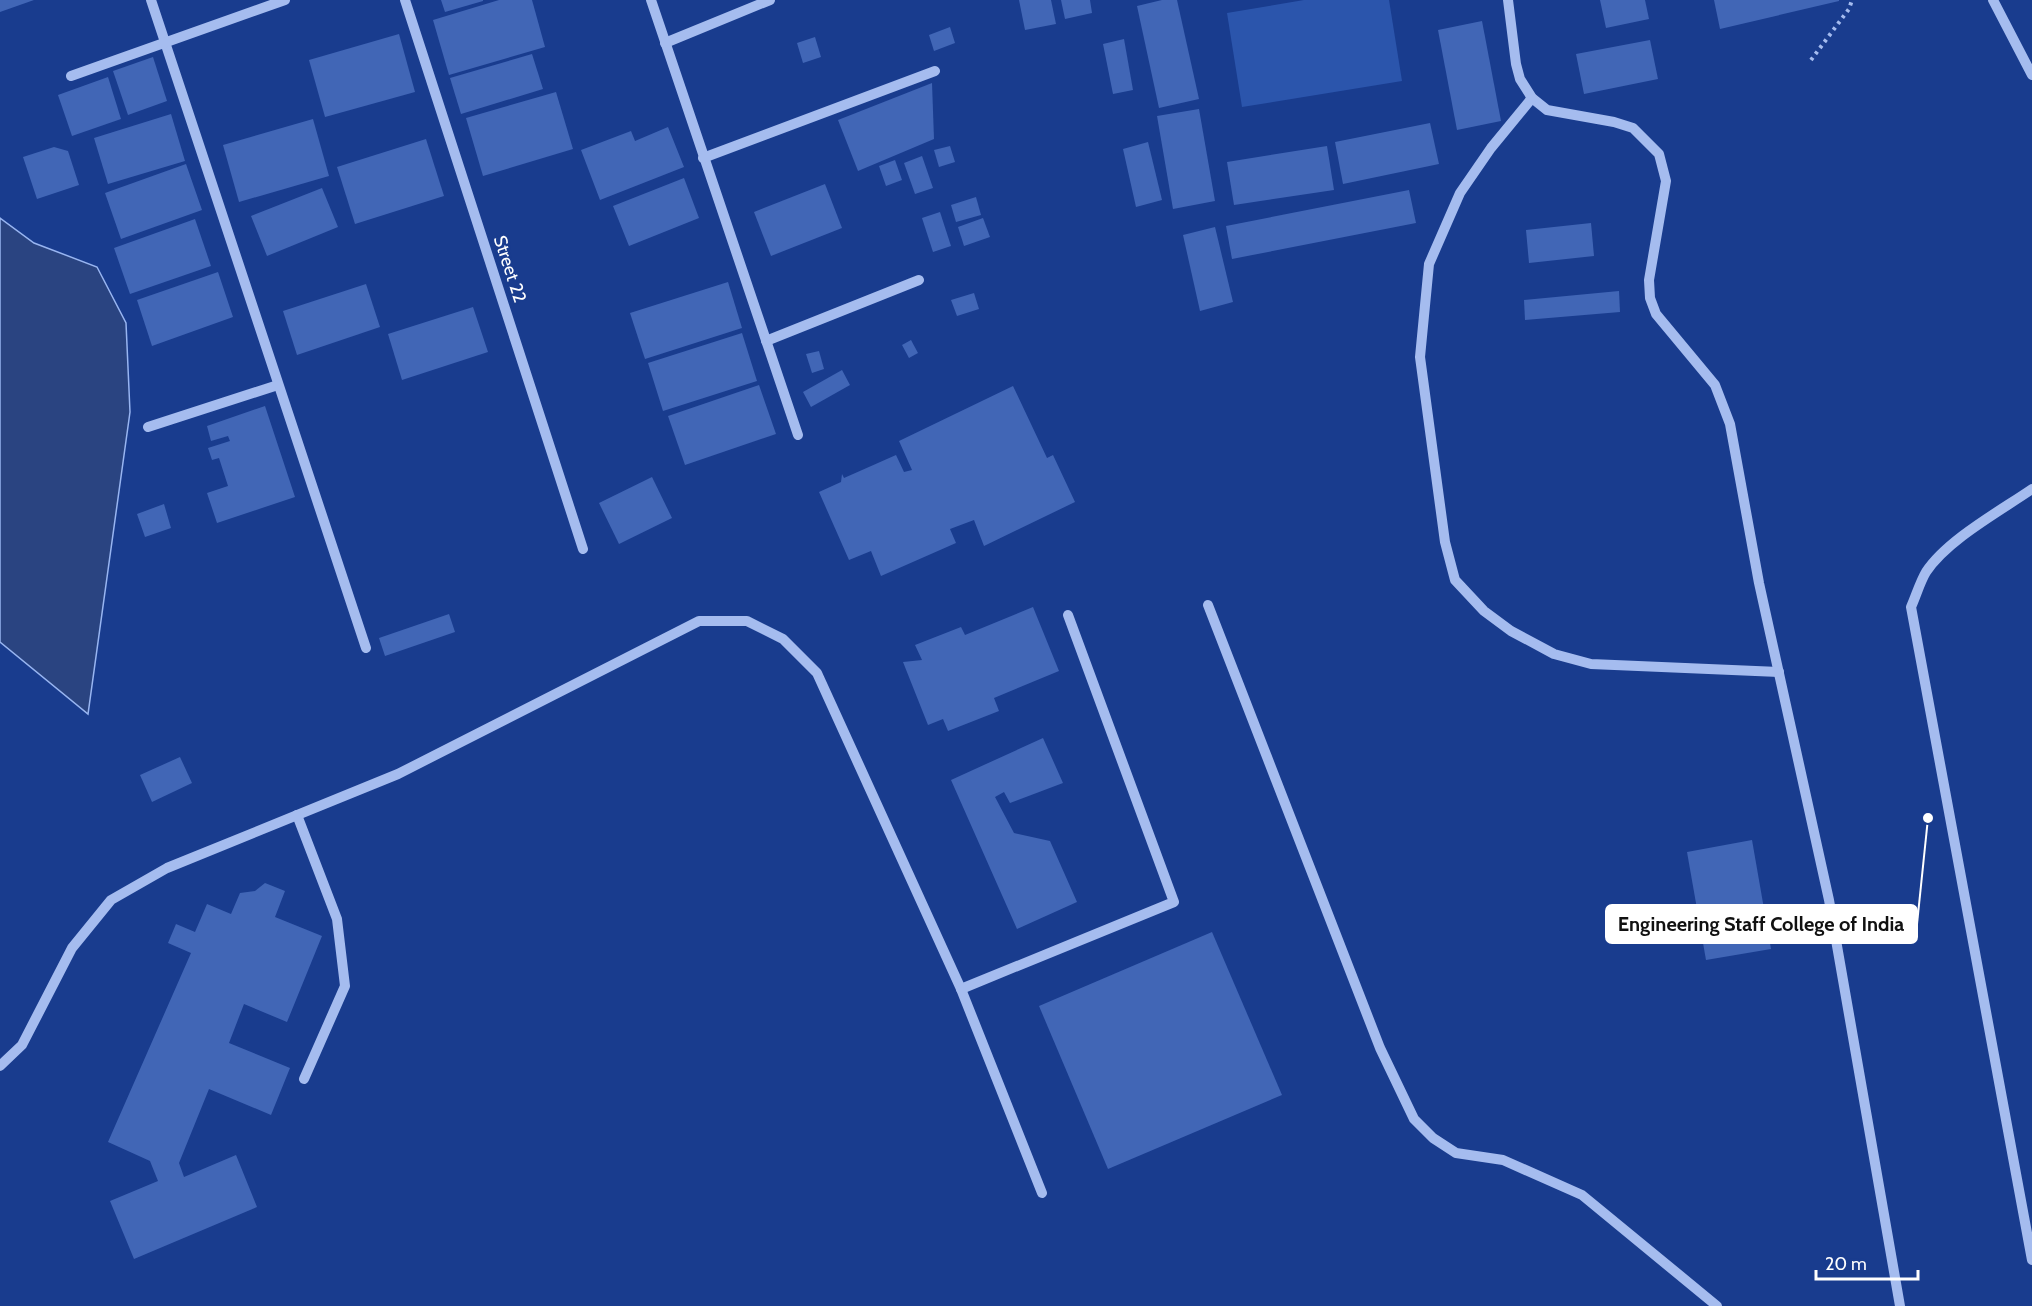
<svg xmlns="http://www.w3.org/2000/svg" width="2032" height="1306" font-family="Cabin,sans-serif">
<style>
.green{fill:#2b55ac}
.water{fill:#2a4481;stroke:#98b5f1;stroke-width:1.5}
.building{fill:#4166b6}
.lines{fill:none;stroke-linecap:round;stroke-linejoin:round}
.path{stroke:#a5bcef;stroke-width:4;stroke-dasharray:3 4.5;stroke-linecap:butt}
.minor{stroke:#a5bcef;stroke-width:10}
.labels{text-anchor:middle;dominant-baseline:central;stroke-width:4.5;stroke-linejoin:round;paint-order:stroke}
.street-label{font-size:18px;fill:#fff;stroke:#193c8e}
.leader{fill:none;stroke:#fff;stroke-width:2}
.callout-dot{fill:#fff;stroke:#193c8e;stroke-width:2}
.callout{fill:#fff;stroke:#fff;stroke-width:2}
.callout-label{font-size:20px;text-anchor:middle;font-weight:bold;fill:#111}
</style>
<rect width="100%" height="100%" fill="#193c8e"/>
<!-- green -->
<path class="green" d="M1304,0H1389L1402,81L1242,107L1227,13Z"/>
<!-- water -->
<path class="water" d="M0,218L34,243L97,267L126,323L130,412L88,714L0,642Z"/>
<!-- building -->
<g class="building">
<path d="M0,0H34L0,12Z"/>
<path d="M441,0H483V1L445,12Z"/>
<path d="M499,0H532L545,47L449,75L433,20Z"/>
<path d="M1019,0H1051L1056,24L1025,30Z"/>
<path d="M1061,0H1090L1092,13L1065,19Z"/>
<path d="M1162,0H1177L1199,99L1159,108L1137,6Z"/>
<path d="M1600,0H1645L1649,19L1606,28Z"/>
<path d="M1714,0H1839V1L1720,29Z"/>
<path d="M1482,21L1501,121L1457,130L1438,30Z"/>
<path d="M950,27L955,43L934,51L929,35Z"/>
<path d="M399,34L415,92L325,117L309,60Z"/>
<path d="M815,37L821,57L803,63L797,43Z"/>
<path d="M1124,39L1133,90L1113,94L1103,44Z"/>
<path d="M1650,40L1658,79L1584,94L1576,54Z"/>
<path d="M532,54L543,89L461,114L450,78Z"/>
<path d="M153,57L167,101L128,115L113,71Z"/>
<path d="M108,77L121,119L72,136L58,95Z"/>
<path d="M932,83L934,139L858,171L838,120Z"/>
<path d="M556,92L573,149L483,176L466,118Z"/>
<path d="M1199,109L1215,201L1173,209L1157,116Z"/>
<path d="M171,114L185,161L108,184L94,138Z"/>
<path d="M313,119L329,176L239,202L223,145Z"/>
<path d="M1430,123L1439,164L1343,184L1335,142Z"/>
<path d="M668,127L684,167L600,200L581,150L631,131L635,141Z"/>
<path d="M426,139L444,196L355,224L337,167Z"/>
<path d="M1148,142L1162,200L1136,207L1123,149Z"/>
<path d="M950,146L955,162L939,167L934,150Z"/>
<path d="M1327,146L1334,190L1234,205L1227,162Z"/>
<path d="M54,147L68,151L79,185L37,199L23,157Z"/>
<path d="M922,156L933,188L915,194L904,163Z"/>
<path d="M895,160L902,180L886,186L879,166Z"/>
<path d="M186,164L202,210L121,239L105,193Z"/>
<path d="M684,178L699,218L629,246L613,206Z"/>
<path d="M825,184L842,228L771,256L754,212Z"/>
<path d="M322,188L338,227L267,256L251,216Z"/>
<path d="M1409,190L1416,223L1232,259L1226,226Z"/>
<path d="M976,197L981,215L956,222L951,205Z"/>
<path d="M940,212L951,246L933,252L922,218Z"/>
<path d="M983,218L990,237L964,246L958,227Z"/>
<path d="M195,219L211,266L130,294L114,248Z"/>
<path d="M1591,223L1594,256L1529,263L1526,230Z"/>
<path d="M1215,227L1233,302L1200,311L1183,235Z"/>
<path d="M218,272L233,317L152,346L137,300Z"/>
<path d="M728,282L742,328L645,359L630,313Z"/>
<path d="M366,284L380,327L297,355L283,311Z"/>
<path d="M1619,291L1620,312L1525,320L1524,300Z"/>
<path d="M974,293L979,309L957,316L951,300Z"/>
<path d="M473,307L488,352L402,380L388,334Z"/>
<path d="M742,333L757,381L663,411L648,363Z"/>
<path d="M911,340L918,353L909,358L902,345Z"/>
<path d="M819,351L824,369L812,373L806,354Z"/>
<path d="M842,370L850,385L811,407L803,392Z"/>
<path d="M759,385L776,434L685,465L668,416Z"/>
<path d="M1013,386L1047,458L1053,455L1075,502L984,546L974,520L950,529L956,543L881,576L871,551L849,560L819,492L841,482L842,474L844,478L896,455L904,472L912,470L899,441Z"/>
<path d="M265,406L295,497L217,523L207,493L228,486L219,458L212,460L208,448L230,441L228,436L211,441L207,426Z"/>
<path d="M652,477L672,518L619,544L599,503Z"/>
<path d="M164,504L171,528L145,537L137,514Z"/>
<path d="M1033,607L1059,671L994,698L999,711L948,731L943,719L928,725L903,662L922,660L915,645L961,627L965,635Z"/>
<path d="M449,614L455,632L385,656L379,638Z"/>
<path d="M1043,738L1063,783L1010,803L1004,792L995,797L1014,833L1050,841L1077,902L1017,929L951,780Z"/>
<path d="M180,757L192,783L152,802L140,775Z"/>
<path d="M1752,840L1771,949L1706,960L1687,852Z"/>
<path d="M265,883L285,891L275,917L322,936L287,1022L244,1004L229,1043L290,1068L271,1115L209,1089L179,1163L184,1177L236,1155L257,1207L134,1259L110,1201L158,1181L150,1161L108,1142L191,953L168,943L176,924L195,932L207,904L231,914L240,893L255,891Z"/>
<path d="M1212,932L1282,1095L1108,1169L1039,1006Z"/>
</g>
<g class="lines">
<!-- path -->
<path class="path" d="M1811,60L1849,9L1852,0"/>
<!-- minor -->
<g class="minor">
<path d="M151,0L366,648"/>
<path d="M405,0L583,549"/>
<path d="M651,0L798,435"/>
<path d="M1508,0L1516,64L1520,79L1532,98L1547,110L1614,122L1633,128L1659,154L1666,181L1649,280L1650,298L1656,314L1715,385L1730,424L1759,583L1829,900L1900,1306"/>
<path d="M1993,0L2032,75"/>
<path d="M665,43L770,0"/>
<path d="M71,76L285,0"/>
<path d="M1532,98L1491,148L1460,193L1429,264L1420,357L1445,542L1455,580L1484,611L1511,631L1554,654L1591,664L1779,672"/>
<path d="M703,158L935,71"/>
<path d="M766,341L919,280"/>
<path d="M148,427L278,385"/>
<path d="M2032,489C2000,511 1947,540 1926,572C1920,582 1916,596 1911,607L2032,1260"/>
<path d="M1208,605L1380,1048L1414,1119L1433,1138L1456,1153L1503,1160L1582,1195L1717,1306"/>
<path d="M297,815L337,919L345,986L304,1079"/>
<path d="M961,989L1174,902L1068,615"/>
<path d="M0,1066L22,1045L72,948L111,900L167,868L398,774L699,621H747L783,639L817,673L961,989L1042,1193"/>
</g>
</g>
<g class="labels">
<!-- street labels -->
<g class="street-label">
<text transform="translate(510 269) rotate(72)">Street 22</text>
</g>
</g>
<!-- callouts -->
<path class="leader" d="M1928 818L1917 924"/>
<circle class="callout-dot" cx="1928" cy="818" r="6"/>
<rect class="callout" x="1606" y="905" width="311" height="38" rx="6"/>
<g class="callout-label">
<text x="1761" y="931">Engineering Staff College of India</text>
</g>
<!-- scale -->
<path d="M1816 1270v9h102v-9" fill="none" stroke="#ffffff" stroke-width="3"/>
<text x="1825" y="1270" font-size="18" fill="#ffffff" stroke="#193c8e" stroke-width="4.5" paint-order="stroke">20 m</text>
</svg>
